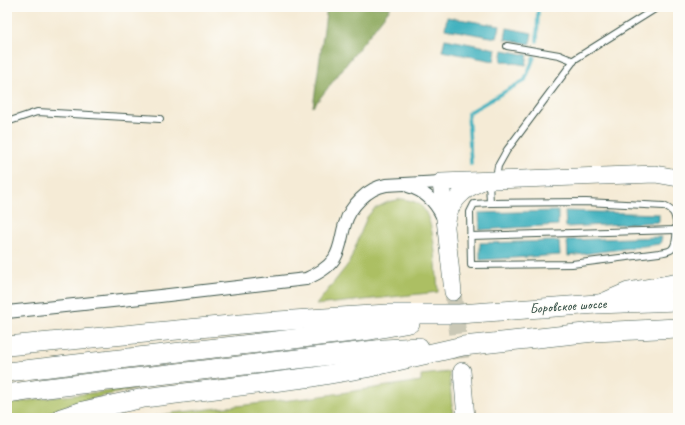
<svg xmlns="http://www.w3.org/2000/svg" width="685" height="425" font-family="Caveat,sans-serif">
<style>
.green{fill:#acbf63;stroke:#667e4c}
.forest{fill:#89a659;stroke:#547246}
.water{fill:#43b2bf;stroke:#31787a}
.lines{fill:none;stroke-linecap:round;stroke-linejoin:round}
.stream{stroke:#43b2bf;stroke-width:3.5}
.secondary-tunnel{stroke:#cac8b6;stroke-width:17;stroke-dasharray:17 8;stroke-linecap:butt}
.lane-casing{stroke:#3f574c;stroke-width:8}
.street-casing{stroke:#3f574c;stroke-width:14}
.secondary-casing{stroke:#3f574c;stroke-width:18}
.primary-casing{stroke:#3f574c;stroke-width:20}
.lane{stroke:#fff;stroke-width:6}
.street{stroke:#fff;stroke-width:12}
.secondary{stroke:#fff;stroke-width:17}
.primary{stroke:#fff;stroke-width:19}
.labels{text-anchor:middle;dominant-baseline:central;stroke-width:3;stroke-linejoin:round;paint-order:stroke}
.street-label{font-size:14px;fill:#1f3d34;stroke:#fdfcf7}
</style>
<rect width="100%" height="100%" fill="#fdfcf7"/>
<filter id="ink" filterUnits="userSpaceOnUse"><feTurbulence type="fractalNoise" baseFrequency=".025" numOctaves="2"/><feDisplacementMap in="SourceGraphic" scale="8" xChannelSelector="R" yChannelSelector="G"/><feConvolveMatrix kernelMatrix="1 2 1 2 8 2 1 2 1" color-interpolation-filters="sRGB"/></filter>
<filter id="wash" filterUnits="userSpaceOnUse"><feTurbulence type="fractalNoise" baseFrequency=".012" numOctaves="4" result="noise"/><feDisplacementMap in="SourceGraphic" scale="16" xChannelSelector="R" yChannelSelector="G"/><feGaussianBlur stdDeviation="0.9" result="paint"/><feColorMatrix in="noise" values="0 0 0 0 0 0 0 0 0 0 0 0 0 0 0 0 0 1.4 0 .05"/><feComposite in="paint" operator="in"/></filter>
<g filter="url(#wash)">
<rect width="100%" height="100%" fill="#f5ebd6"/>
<!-- green -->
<g class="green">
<path d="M402,199C408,200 414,201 419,204C436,216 436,272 438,292L316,305L349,263L367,217L374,209L388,202Z"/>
<path d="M449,372L453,418H145L174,413L308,398L421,381V375Z"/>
<path d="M138,388L78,402L35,418H7V404L47,398Z"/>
</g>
<!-- forest -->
<path class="forest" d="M327,7H391L313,107Z"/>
<!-- water -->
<g class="water">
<path d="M447,17L500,26L497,38L445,29Z"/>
<path d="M507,28L532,33L530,44L505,39Z"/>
<path d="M445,39L496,49L494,61L442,51Z"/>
<path d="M503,50L528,55L526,65L501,61Z"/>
<path d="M558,211V225L480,230L479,213Z"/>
<path d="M565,211L659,214V222L566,227Z"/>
<path d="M662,237L660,244L568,256L567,240Z"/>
<path d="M559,241L560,255L480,260V243Z"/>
</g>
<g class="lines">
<!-- stream -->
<g class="stream">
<path d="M537,41L538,7"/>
<path d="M471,164L468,113L525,80L534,57"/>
</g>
</g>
</g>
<g filter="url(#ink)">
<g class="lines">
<!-- secondary-tunnel -->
<path class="secondary-tunnel" d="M453,292L462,371"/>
<!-- lane casing -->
<g class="lane-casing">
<g id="lane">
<path d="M507,46L559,55L574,61"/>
<path d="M7,122L37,112L160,119"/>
<path d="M496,178L498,166L507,150L575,59L658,7"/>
<path d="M489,182L490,203L586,202L664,206C668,208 672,210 674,214C677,221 678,243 672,249C669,252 664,252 659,253L572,264L471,265L470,212L474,204L490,203"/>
<path d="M470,236L676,230"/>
</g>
</g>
<!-- street casing -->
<g class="street-casing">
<g id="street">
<path d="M408,186C425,191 435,201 442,216"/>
<path d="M7,312L160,296L306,279C316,274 327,269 334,259C341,249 341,236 345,224C350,206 368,188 386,185L441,182"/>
</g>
</g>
<!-- secondary casing -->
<g class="secondary-casing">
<g id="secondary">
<path d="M447,222C448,203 464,189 481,182"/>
<path d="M453,292L441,182L655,174L678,178"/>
<path d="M598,304L628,291L678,282"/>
<path d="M462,371L466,418"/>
</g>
</g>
<!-- primary casing -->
<g class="primary-casing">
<g id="primary">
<path d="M7,346L262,322L387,314H459L597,304L678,301"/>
<path d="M7,372L371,330L410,323"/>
<path d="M7,394L47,388L384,349L419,347"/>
<path d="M61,418L83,411L144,398L313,377L366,368L463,346L594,332L678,328"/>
</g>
</g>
<!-- lane -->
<use href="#lane" class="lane"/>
<!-- street -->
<use href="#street" class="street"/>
<!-- secondary -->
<use href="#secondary" class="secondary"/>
<!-- primary -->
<use href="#primary" class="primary"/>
</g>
</g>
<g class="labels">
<!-- street labels -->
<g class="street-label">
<text transform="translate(568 306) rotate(-4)">Боровское шоссе</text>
</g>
</g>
<!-- margin -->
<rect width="685" height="425" fill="none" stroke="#fdfcf7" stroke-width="24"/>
</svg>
